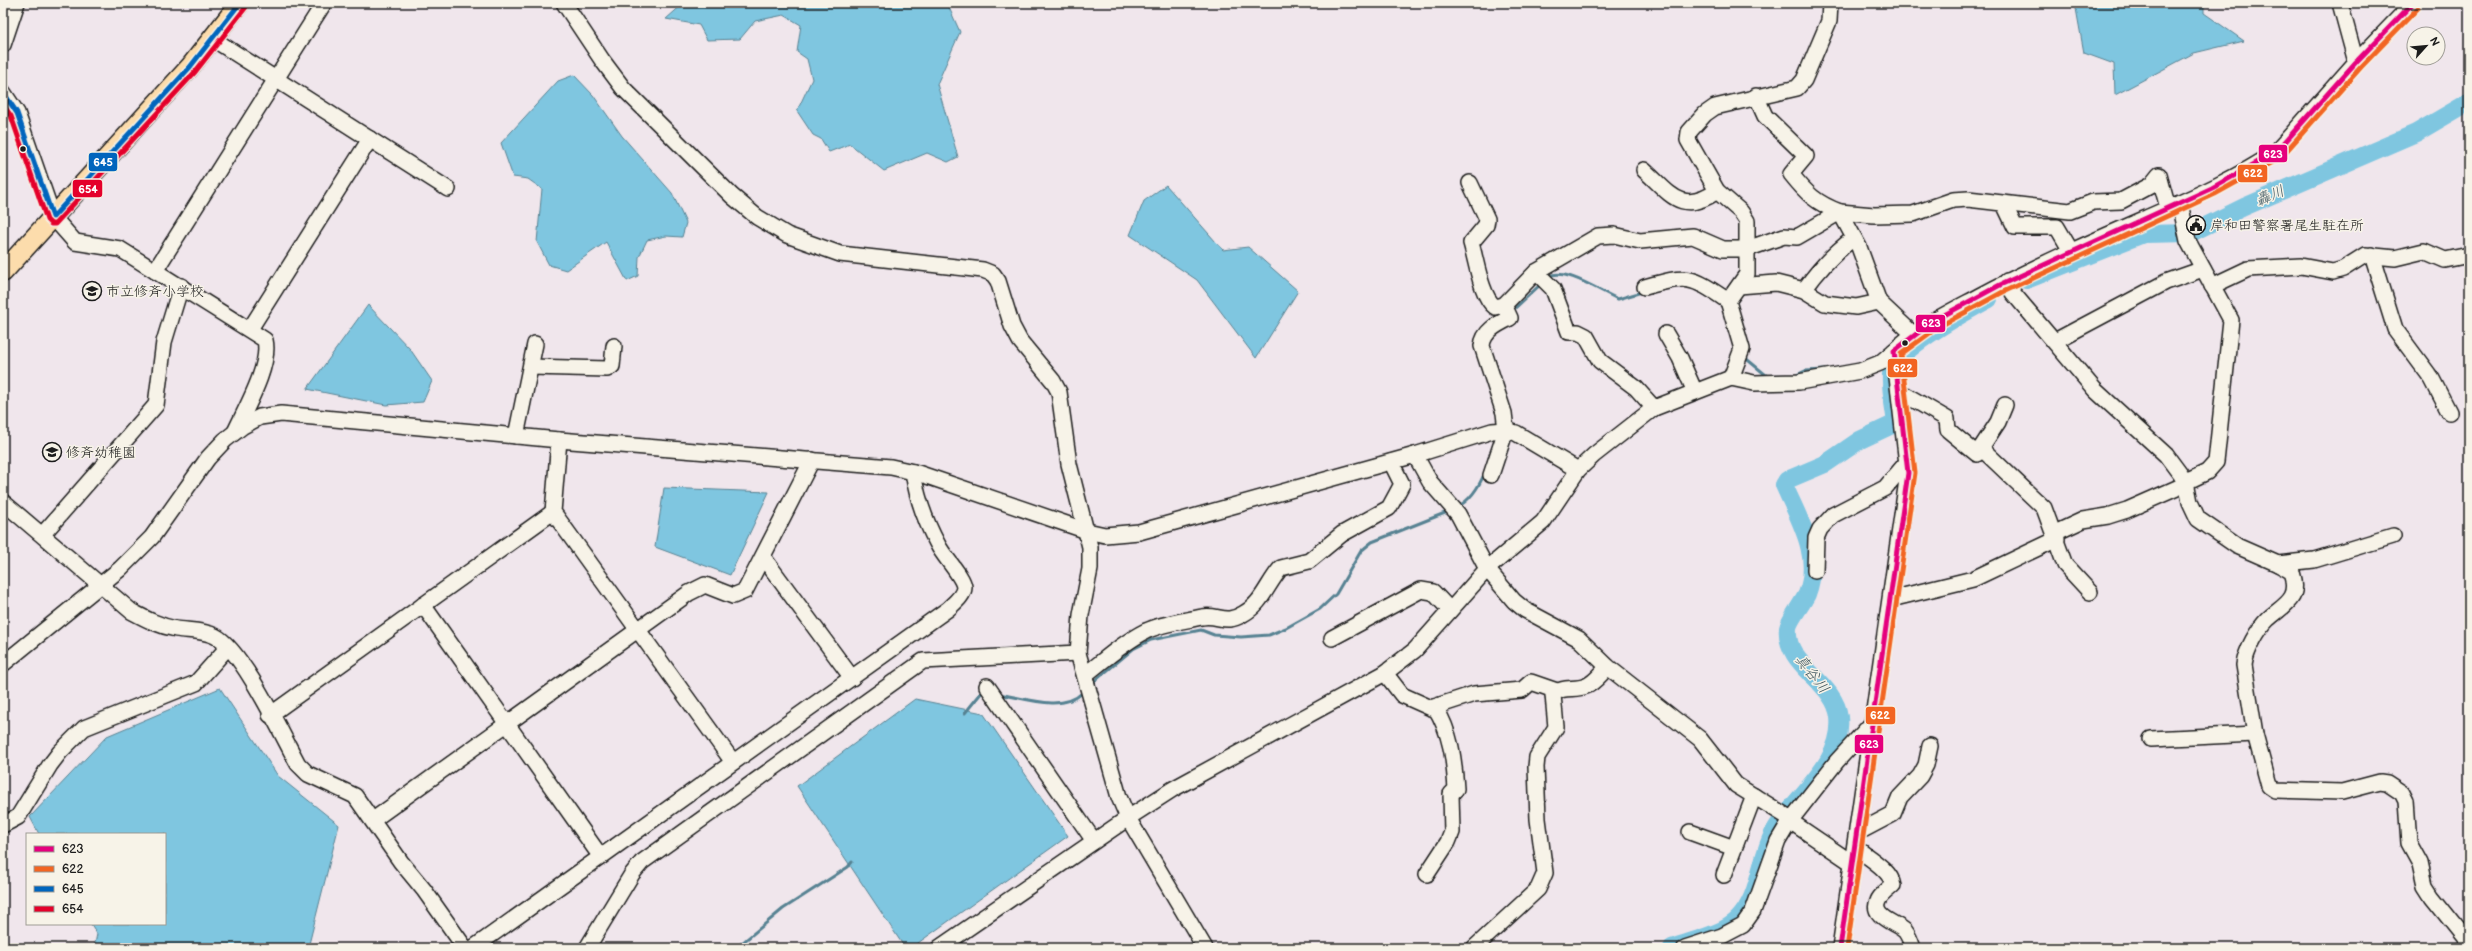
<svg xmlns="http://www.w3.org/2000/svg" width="2472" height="951" font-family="'Balsamiq Sans','Klee One',sans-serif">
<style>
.water{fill:#7fc6e0;stroke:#578292}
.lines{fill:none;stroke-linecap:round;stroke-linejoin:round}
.stream{stroke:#578292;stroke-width:3}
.river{stroke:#7fc6e0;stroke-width:18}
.minor-casing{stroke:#1c1c1c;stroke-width:18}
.major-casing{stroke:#1c1c1c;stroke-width:22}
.minor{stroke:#f7f3e8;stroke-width:15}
.major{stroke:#fcdcac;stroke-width:19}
.bus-1-casing{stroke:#f7f3e8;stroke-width:8}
.bus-2-casing{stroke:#f7f3e8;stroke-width:8}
.bus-3-casing{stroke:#f7f3e8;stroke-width:8}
.bus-4-casing{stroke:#f7f3e8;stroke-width:8}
.bus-1{stroke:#e5007d;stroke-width:5}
.bus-2{stroke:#f26522;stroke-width:5}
.bus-3{stroke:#0065bd;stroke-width:5}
.bus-4{stroke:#e4002b;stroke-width:5}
.bus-dot{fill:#1c1c1c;stroke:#f7f3e8;stroke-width:1.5}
.labels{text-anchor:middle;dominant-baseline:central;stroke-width:3;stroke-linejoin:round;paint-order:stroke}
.poi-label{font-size:14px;fill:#1c1c1c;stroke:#f7f3e8;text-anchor:start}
.water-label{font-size:15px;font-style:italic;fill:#3f5861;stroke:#f7f3e8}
.line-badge{stroke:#f7f3e8;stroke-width:1.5}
.badge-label{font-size:11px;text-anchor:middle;font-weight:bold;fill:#fff}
</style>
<rect width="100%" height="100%" fill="#f0e6ec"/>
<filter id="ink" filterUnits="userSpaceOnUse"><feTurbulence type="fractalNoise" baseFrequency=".025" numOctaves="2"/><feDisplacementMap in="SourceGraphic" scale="8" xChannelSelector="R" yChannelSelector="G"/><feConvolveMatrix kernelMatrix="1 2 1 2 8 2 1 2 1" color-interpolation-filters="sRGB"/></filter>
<g filter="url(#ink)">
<!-- water -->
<g class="water">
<path d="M684,3H947L960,32L937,84L958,157L948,162L927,153L884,171L850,144L829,152L821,139L813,135L797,111L812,79L807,59L797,52L801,25L784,15L755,21L740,39L707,40L699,25L666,19Z"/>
<path d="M2075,3H2204V13L2244,41L2194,53L2115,95L2114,64L2084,53Z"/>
<path d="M574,75L593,95L622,136L672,193L686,223L682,237L666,236L647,240L639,257L638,276L627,281L606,242L566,270L549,265L537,242L542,189L528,179L513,177L501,143L558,81Z"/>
<path d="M1166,185L1223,250L1248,247L1298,291L1256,358L1197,280L1130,235L1144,201Z"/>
<path d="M368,305L410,349L432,381L423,402L386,405L307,389Z"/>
<path d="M664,488L769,492L730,575L655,547Z"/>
<path d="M220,688L278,776L339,825L308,948H94L97,934L91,924H165V834H39L30,817L107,736Z"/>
<path d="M915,699L983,713L1068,836L911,948H905L797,786Z"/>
</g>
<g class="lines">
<!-- stream -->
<g class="stream">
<path d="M1548,277C1564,266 1601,292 1618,299L1642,292"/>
<path d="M1512,311L1541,284"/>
<path d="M1743,356L1766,375L1771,376"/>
<path d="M1794,376L1805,371L1825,370"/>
<path d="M1457,507C1471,500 1479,487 1485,472"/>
<path d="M1091,684L1133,649L1151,640L1201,630L1214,635L1241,637L1269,635L1286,628L1320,609L1336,594L1361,551L1372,542L1450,511"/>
<path d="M999,694C1024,698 1063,713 1083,692"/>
<path d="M965,713L982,692H985"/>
<path d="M736,948L783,909L848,867L852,862"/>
</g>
<!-- river -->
<g class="river">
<path d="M2026,280L2143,234L2191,233L2244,207L2416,133L2469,102"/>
<path d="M1672,948C1693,940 1722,935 1738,919C1761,896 1759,857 1775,830C1796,795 1844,763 1839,717C1835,681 1784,666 1788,628C1789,620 1803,603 1807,594C1822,555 1799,520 1784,485L1787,480L1825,464L1860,440L1896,423C1894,407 1890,390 1891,374C1892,351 1969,310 1989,299"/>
</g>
<!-- minor casing -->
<g class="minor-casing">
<g id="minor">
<path d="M564,3L602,60L623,88L732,196L757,217L787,235L840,254L983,270L993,274L998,281L1012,326L1020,341L1053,381L1059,392L1069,464L1090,547V569L1081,615L1078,653L1119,797L1128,818L1205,948"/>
<path d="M2340,3L2356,62"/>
<path d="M213,39L448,189"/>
<path d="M3,45L17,3"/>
<path d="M3,92L17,113L53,217L75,242L120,249L265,340C271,365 246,408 235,432"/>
<path d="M1756,96L1765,116L1806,156L1791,174C1807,194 1816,203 1840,212L1859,247L1879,302L1913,334"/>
<path d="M1644,170C1670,193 1681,216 1717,191"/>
<path d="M1470,183L1487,219L1486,225L1471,243C1476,259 1481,297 1495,307L1504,305L1510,318C1498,324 1483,331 1482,346L1504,413L1506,430L1491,475"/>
<path d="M2180,203L2188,241L2231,320L2216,462L2207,472L2186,482"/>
<path d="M2004,204L2015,227H2057L2071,251"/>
<path d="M2372,255L2395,329L2432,379L2449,412"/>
<path d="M155,271L324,3"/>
<path d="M1536,272L1553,289L1569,332H1578L1586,336L1600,361L1636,388L1654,408"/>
<path d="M2007,281L2013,293L2095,390L2166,455L2186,482L2190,502L2198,519L2237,546L2278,564L2314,560L2393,536"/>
<path d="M1739,286L1776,283L1804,290L1825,303L1856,307L1879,302"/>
<path d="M2212,286L2248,269L2301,266L2333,272L2343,269L2365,255L2395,258L2424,251L2445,260L2469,255"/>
<path d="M1645,287C1688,275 1690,275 1728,301"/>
<path d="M1804,290C1819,269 1833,253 1854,238"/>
<path d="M1504,305L1536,272L1598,236L1614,235L1640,241L1693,236L1723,249H1747L1784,236L1797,237L1840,212L1874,215L1913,214L1953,200L1968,199L2070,211L2093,202L2121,201L2151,185L2159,175L2168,208"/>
<path d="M250,329L370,139"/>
<path d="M1666,334L1680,358L1695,392"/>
<path d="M2055,341L2166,282L2203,269"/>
<path d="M531,367L607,369L612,366L614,346"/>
<path d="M1731,378L1742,349L1728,301L1747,274V221L1741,212L1717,191L1688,140L1689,132L1705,114L1715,107L1797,88L1804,80L1829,21L1830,3"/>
<path d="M1899,391L1947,419L1948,430L1977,454L1998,422L2005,405"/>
<path d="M516,436L535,344"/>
<path d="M559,440L553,512L733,762"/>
<path d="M1981,448L2044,508L2065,565L2090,592"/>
<path d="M1415,455L1430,482L1458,514L1487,569L1514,601L1525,610L1579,639L1608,667L1700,739L1736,785L1791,819"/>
<path d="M3,502L131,611C146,619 159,626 176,629C189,631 203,630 215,636C242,649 282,735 298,764L308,774L355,796L401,862L424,890L465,948"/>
<path d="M2055,533L2083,520L2108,516L2127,510L2186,484"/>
<path d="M43,534L156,405L164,342L181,286"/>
<path d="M763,557L852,678"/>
<path d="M2278,564L2292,572C2301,599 2285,604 2268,619C2258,629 2246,650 2244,665L2255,734L2269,786L2275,790L2342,792L2380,782L2387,783L2402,793L2406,801L2409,843L2420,863L2425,886L2432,897L2469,943"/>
<path d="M1815,571L1816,538L1820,529L1833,515L1885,488L1907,462"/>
<path d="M1891,599L1973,579L2057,539"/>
<path d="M423,605L601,857"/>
<path d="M1332,638L1421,590L1433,592L1450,610"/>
<path d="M3,664L120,569L152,537L208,458L225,440L243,426L260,417L281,414L559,440L891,467L918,473L1087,531L1105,535L1139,532L1415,455L1492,431L1506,430L1516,433L1578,470"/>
<path d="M1385,673L1402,695L1431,708L1474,694L1522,690L1531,682L1557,691"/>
<path d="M1085,675C1104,660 1124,642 1146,631C1163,623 1184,621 1202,617C1219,614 1225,625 1243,614C1262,604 1267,584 1281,568L1309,561L1342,534L1389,508L1402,484L1391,462"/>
<path d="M987,686L1094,841"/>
<path d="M270,715L553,512"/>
<path d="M2151,739L2255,734"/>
<path d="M373,820L689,593L705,585L733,596L745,591L812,460"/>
<path d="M1790,821L1852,863"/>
<path d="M3,825L18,817L50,765L60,752L84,728L196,683L228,647"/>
<path d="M1690,832L1734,848"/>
<path d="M1857,833L1893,814L1900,797L1920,776L1926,765L1930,746"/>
<path d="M1855,847C1867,857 1891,870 1893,885C1889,889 1880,895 1878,901C1870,917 1897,923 1905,931C1909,936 1911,942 1913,948"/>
<path d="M1427,874L1448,842L1452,832L1451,794L1456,789C1454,759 1451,733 1435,707"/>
<path d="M1724,875L1754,796"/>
<path d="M473,948L948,609C954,603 964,596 964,587C963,576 943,556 938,545C925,521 917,499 913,472"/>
<path d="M587,948L632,874L642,862L923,661L1078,653"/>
<path d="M939,948L1128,818L1173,789L1385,673L1415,650L1487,569L1543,522L1578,470L1594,455L1654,408L1731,378L1754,383L1799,382L1860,371L1880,363L1894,351"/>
<path d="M1474,948L1538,889L1545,873L1538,819L1536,767L1537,757L1556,727L1553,695C1563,685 1574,691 1586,686C1595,683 1601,673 1608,667"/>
<path d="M1685,948L1722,936L1743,925L1753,911L1778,841L1790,821L1837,761L1873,722"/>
<path d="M1840,948L1908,473L1894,351C1918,327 1950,312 1980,296C2034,267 2089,243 2144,219C2189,199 2236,179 2276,152L2356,62L2413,3"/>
</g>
</g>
<!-- major casing -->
<g class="major-casing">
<path id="major" d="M3,272L190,67L240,3"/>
</g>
<!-- minor -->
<use href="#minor" class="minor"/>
<!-- major -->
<use href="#major" class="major"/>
<!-- bus-1 casing -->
<g class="bus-1-casing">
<path id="bus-1" d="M1840,948L1908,473L1894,351L1935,320L2000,285L2212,188L2276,152L2356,62L2413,3"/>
</g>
<!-- bus-2 casing -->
<g class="bus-2-casing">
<path id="bus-2" d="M1847,948L1915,473L1901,354L1938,327L2003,292L2215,194L2280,158L2361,67L2418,8"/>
</g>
<!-- bus-3 casing -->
<g class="bus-3-casing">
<path id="bus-3" d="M3,92L17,113L53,217L190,67L240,3"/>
</g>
<!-- bus-4 casing -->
<g class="bus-4-casing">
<path id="bus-4" d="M3,105L11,116L47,220L51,224H55L195,72L246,7"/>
</g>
<!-- bus-1 -->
<use href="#bus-1" class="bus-1"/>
<!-- bus-2 -->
<use href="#bus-2" class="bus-2"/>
<!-- bus-3 -->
<use href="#bus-3" class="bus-3"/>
<!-- bus-4 -->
<use href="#bus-4" class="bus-4"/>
</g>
</g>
<!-- icons -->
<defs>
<g id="civic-ring" transform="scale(1)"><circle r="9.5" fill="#f7f3e8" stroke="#1c1c1c" stroke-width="1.5"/><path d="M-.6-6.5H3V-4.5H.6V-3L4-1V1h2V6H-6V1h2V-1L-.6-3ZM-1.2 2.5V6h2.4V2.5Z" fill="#1c1c1c"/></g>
<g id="school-ring" transform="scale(1)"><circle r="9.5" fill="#f7f3e8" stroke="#1c1c1c" stroke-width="1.5"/><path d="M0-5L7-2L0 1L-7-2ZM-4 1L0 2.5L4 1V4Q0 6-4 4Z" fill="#1c1c1c"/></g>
</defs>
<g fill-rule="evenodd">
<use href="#civic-ring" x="2196" y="225"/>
<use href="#school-ring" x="92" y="291"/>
<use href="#school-ring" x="52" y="452"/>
</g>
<!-- markers -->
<g class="bus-dot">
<circle cx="23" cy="149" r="3.5"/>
<circle cx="1905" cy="343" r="3.5"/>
</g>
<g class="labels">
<!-- poi labels -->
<g class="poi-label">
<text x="2210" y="225">岸和田警察署尾生駐在所</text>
<text x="106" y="291">市立修斉小学校</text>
<text x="66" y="452">修斉幼稚園</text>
</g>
<!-- water labels -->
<g class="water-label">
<text transform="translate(2270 196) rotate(-23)">轟川</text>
<text transform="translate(1812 674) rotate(52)">真谷川</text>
</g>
</g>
<g class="line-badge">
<rect x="2258" y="144" width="30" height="19" rx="4" fill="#e5007d"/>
<rect x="88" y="152" width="30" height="20" rx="4" fill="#0065bd"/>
<rect x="2237" y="164" width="31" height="19" rx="4" fill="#f26522"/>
<rect x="72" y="179" width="31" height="19" rx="4" fill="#e4002b"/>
<rect x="1915" y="314" width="31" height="19" rx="4" fill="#e5007d"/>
<rect x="1887" y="358" width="31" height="20" rx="4" fill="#f26522"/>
<rect x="1865" y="706" width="31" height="19" rx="4" fill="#f26522"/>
<rect x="1854" y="734" width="30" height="20" rx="4" fill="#e5007d"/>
</g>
<g class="badge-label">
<text x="2273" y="158">623</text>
<text x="103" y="166">645</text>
<text x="2253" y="177">622</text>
<text x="88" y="193">654</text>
<text x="1931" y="327">623</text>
<text x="1903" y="372">622</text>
<text x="1880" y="719">622</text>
<text x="1869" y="748">623</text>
</g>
<!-- margin -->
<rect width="2472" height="951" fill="none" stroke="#f7f3e8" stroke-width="16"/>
<rect x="8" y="8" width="2456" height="935" fill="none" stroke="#1c1c1c" stroke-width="1.5" filter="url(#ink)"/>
<!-- legend -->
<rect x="26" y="833" width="140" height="92" fill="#f7f3e8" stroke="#9f9d96"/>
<rect x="34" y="846" width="20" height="6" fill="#e5007d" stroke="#9f9d96"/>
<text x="62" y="853" font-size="12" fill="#1c1c1c">623</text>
<rect x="34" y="866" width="20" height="6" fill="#f26522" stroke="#9f9d96"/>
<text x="62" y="873" font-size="12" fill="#1c1c1c">622</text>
<rect x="34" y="886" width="20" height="6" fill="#0065bd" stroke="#9f9d96"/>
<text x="62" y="893" font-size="12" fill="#1c1c1c">645</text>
<rect x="34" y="906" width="20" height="6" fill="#e4002b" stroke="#9f9d96"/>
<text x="62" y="913" font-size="12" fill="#1c1c1c">654</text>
<!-- north arrow -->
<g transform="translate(2426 46) rotate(63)"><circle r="19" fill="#f7f3e8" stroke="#9f9d96"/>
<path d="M0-3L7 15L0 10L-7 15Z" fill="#1c1c1c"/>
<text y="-6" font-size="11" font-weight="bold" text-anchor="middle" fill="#1c1c1c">N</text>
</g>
</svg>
